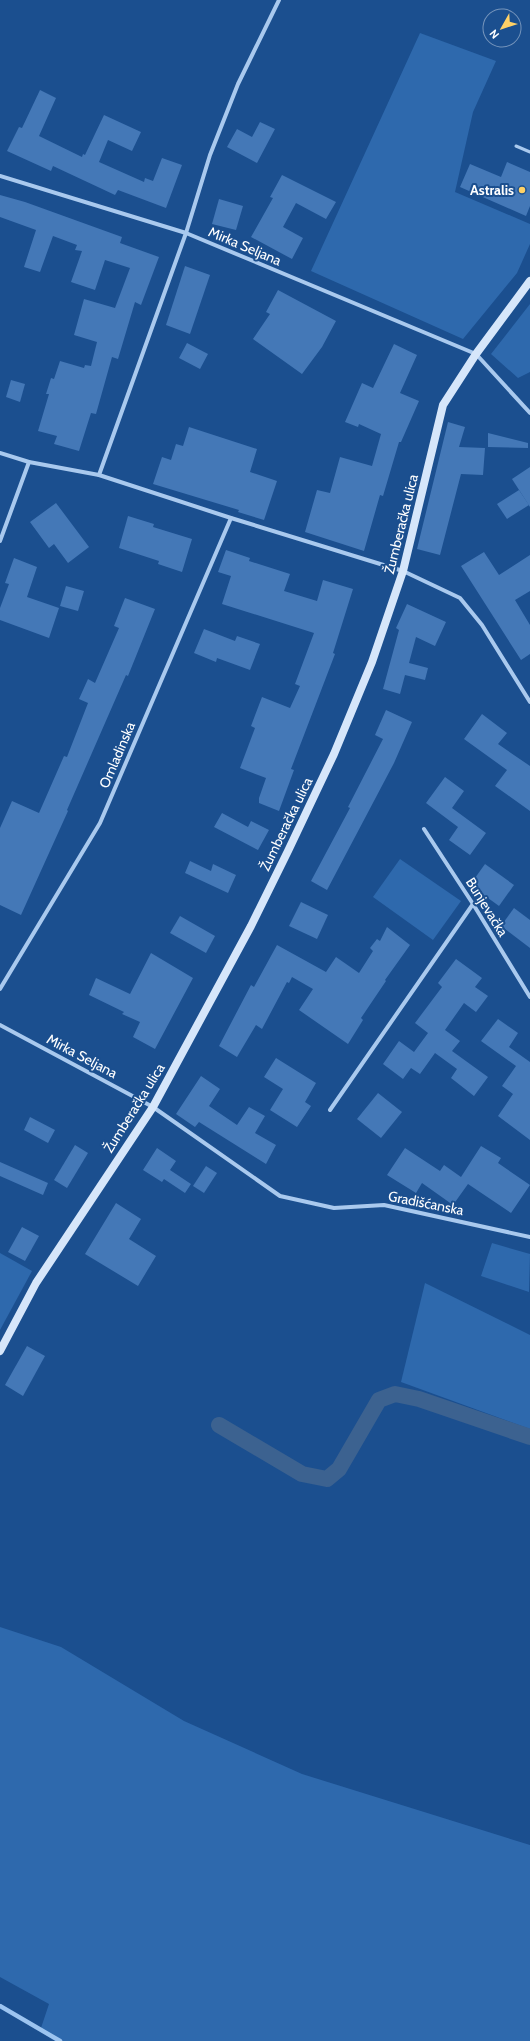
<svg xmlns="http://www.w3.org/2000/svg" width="530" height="2041" font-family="Cabin,sans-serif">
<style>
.green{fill:#2e69ad}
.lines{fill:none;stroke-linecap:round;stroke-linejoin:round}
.stream{stroke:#9cc4f0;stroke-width:4.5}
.canal{stroke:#3c6290;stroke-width:16}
.building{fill:#4478b7}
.lane{stroke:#a9c9ee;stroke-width:3}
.street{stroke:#a9c9ee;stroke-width:4}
.secondary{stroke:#d6e6fa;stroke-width:8}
.poi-dot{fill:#ffd166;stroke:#1b4f8f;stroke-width:1.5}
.labels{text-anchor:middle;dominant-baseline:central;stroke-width:4;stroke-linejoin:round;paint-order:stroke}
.poi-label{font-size:14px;font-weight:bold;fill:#fff;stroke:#1b4f8f;text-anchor:end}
.street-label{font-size:14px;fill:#fff;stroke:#1b4f8f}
</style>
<rect width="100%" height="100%" fill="#1b4f8f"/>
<!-- green -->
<g class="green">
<path d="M420,33L496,61L473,112L455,192L530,224V244L517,273L463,339L311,271Z"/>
<path d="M530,304V372L518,378L491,354Z"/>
<path d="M400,859L461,901L433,940L373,897Z"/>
<path d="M492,1243L530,1254L529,1292L481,1276Z"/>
<path d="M0,1253L32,1271L0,1330Z"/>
<path d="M425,1283L530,1335V1429L401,1382Z"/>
<path d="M0,1627L61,1647L184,1721L302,1774L530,1845V2041H55L40,2031L49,2004L0,1977Z"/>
</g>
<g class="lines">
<!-- stream -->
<path class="stream" d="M0,2006L60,2041"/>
<!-- canal -->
<path class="canal" d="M219,1425L302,1474L327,1479L339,1469L379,1400L395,1394L419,1399L530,1437"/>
</g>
<!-- building -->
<g class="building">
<path d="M40,90L56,98L39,136L82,157L83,154L85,155L104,115L141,132L132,151L108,140L99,162L144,182L145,178L153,181L162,158L182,165L166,208L118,190L115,195L53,166L51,171L7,151L19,127L22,128Z"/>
<path d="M260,122L275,129L257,163L227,147L237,129L252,137Z"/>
<path d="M507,162L530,172V206L526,216L460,187L470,164L501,177Z"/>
<path d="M282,175L336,202L326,219L296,203L283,227L303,238L292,259L251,237L273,198L270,197Z"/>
<path d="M0,195L25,202L122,237L120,243L159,257L141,305L135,302L118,359L112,357L96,414L91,413L79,451L54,444L57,436L38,431L49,394H46L51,378L54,379L60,361L84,368L85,365L91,366L97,342L74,335L84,299L115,308L130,268L105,260L95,290L71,282L82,251L75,250L77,245L53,236L40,272L24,267L36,230L0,217Z"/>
<path d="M219,199L243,206L236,230L212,224Z"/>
<path d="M185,266L210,275L190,334L166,325Z"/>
<path d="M278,290L336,321L322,347L302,374L253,339L270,314L266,312Z"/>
<path d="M187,343L208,354L200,369L179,358Z"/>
<path d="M394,344L417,355L400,393L419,401L401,442H399L383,496L380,495L364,551L305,532L317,490L330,493L340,457L372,466L381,434L359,424L358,427L345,422L362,383L373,388Z"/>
<path d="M11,380L25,384L20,402L6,397Z"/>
<path d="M448,422L465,427L459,447L485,448L483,475L461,474L440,555L417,549Z"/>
<path d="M189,427L257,449L250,472L277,481L264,520L238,512L239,510L153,484L162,457L171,460L176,444L183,446Z"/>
<path d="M488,433L528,443V448L488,447Z"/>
<path d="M530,467V507L512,479Z"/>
<path d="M519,490L529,505L507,519L497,504Z"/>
<path d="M56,503L89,547L68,563L54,544L49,548L30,522Z"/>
<path d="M128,516L154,524L153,527L192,539L182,572L158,564L159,561L119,548Z"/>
<path d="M226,550L250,558L249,561L290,574L284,591L317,601L323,580L353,589L333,653L335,654L291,769L294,770L279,811L259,803V798L266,778L240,768L255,728L251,726L262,697L290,708L300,686L295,684L314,633L222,604L231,576L218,572Z"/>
<path d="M484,552L499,575L530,555V591L515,600L530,625V654L521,660L461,566Z"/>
<path d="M14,558L37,567L27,597L59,608L49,638L0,620V608L9,584L5,583Z"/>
<path d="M66,586L84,591L78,611L60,606Z"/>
<path d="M125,598L155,609L128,676L126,675L67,810L68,811L21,915L0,905V828L12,801L39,813L64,756L67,757L88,703L79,699L88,679L95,683L119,628L114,626Z"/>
<path d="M407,604L446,622L435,646L416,637L409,663L428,668L425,680L405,675L400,694L383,689L399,630L396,628Z"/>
<path d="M204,629L235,641L237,636L260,644L250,670L217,658L216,662L194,653Z"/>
<path d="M386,710L412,722L394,763L327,890L311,881L350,808L348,807L383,739L375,735Z"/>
<path d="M482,714L507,733L498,744L530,766V811L495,786L507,770L464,739Z"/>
<path d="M445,777L464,791L452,808L486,833L470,855L449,840L458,827L426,803Z"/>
<path d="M222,813L248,827L251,821L269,830L258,850L214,827Z"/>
<path d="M190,861L211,871L213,864L236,875L228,893L185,873Z"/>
<path d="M485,864L514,885L499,906L470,885Z"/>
<path d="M301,902L328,915L317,939L289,926Z"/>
<path d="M514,908L530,920V948L501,926Z"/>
<path d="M180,916L215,936L206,953L170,933Z"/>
<path d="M387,927L410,945L385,980L386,981L361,1018L363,1020L348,1044L299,1010L313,989L292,977L289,983L287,982L262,1029L256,1025L237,1057L219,1046L251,985L254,987L277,945L326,972L336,957L359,973L373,951L370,948L377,939L380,941Z"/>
<path d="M151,953L193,978L155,1049L133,1037L140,1022L122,1014L124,1012L89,995L96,978L130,994Z"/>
<path d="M456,959L482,978L475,987L488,996L476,1012L464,1003L445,1030L460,1041L452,1051L488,1077L474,1096L451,1078L457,1069L435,1053L420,1074L411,1068L403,1079L383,1064L399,1041L414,1052L428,1033L415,1023L442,987L438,983Z"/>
<path d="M498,1019L518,1033L509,1047L530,1062V1140L498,1116L513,1094L502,1086L516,1066L481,1041Z"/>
<path d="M276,1058L316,1083L305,1102L311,1106L297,1127L270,1110L283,1089L264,1077Z"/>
<path d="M201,1076L220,1089L209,1106L237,1125L249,1107L265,1116L255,1133L276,1145L266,1164L199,1122L195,1127L176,1114Z"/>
<path d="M378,1093L402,1112L381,1138L357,1119Z"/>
<path d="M30,1117L55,1130L48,1143L24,1130Z"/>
<path d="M75,1145L88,1153L67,1188L54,1180Z"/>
<path d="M481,1146L501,1158L498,1163L530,1185L511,1213L468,1184L453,1205L422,1183L416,1193L387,1175L405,1148L440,1171L444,1165L461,1177Z"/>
<path d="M157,1148L176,1161L170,1170L191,1184L185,1193L164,1179L162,1182L143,1170Z"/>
<path d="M0,1162L48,1183L43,1195L0,1176Z"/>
<path d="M206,1166L217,1173L204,1193L193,1186Z"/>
<path d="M116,1203L141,1219L129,1239L156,1256L138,1286L85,1254Z"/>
<path d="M22,1227L39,1236L25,1261L8,1252Z"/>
<path d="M27,1346L45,1356L23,1396L5,1385Z"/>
</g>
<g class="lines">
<!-- lane -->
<path class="lane" d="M516,146L530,152"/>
<!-- street -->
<g class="street">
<path d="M0,176L186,233L476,354L530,413"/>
<path d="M0,453L29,462L99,475L231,518L403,571L460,598L482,625L530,702"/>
<path d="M99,475L186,233L210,155L238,84L279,0"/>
<path d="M0,541L29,462"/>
<path d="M424,829L473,904L530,997"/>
<path d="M0,989L100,823L231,518"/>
<path d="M0,1025L153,1107L280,1196L334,1208L384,1205L530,1237"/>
<path d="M330,1110L473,904"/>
</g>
<!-- secondary -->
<path class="secondary" d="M0,1351L36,1283L153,1107L251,926L288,851L334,754L372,662L403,571L443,405L476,354L530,281"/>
</g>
<!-- markers -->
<circle class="poi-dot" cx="522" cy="190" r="4"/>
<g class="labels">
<!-- poi labels -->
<g class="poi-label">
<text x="514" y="190">Astralis</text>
</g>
<!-- street labels -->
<g class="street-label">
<text transform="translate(245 246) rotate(23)">Mirka Seljana</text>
<text transform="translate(401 524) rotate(-76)">Žumberačka ulica</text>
<text transform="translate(117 755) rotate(-67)">Omladinska</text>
<text transform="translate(286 824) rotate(-64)">Žumberačka ulica</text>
<text transform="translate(487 907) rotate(58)">Bunjevačka</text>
<text transform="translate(82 1056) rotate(28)">Mirka Seljana</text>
<text transform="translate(134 1108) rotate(-58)">Žumberačka ulica</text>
<text transform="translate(426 1203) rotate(11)">Gradišćanska</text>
</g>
</g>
<!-- north arrow -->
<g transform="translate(502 28) rotate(231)"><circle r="19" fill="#1b4f8f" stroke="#7695bc"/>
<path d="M0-3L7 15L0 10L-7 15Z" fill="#ffd166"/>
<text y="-6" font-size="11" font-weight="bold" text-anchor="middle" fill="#ffffff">N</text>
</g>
</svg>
